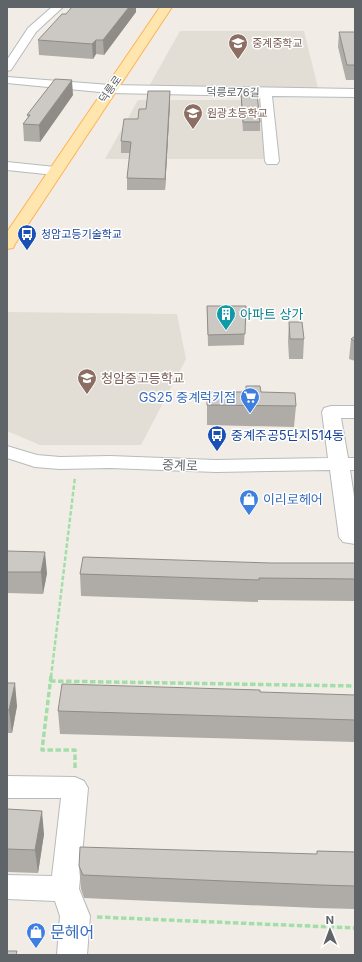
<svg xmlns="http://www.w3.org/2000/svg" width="362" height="962" font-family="Inter,'Noto Sans KR',sans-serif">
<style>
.education{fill:#e2ddd5}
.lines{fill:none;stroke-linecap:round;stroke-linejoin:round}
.minor-casing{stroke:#b7babe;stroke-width:2}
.major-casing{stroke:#ffb352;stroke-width:2}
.path-far1{stroke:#a3dea9;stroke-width:2.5;stroke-dasharray:4.5 2;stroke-linecap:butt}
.path{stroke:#a3dea9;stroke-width:3.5;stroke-dasharray:5.5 2.5;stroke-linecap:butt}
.minor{fill:#fff;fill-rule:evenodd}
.major{fill:#ffe5ae;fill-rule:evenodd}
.wall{fill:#afaca8}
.shaded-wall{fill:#8f8c88}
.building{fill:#ccc8c3;stroke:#8f8c88}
.labels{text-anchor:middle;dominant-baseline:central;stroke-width:3;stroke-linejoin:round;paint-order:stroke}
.far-education-label{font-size:11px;fill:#785e54;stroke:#fff;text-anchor:start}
.far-street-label{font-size:11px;fill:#5e6468;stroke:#fff}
.far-transit-label{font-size:11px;fill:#164399;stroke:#fff;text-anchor:start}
.culture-label{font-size:13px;fill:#0d838f;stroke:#fff;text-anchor:start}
.education-label{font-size:13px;fill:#785e54;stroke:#fff;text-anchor:start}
.shop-label{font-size:13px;fill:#366cbe;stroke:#fff;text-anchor:end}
.transit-label{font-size:13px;fill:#164399;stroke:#fff;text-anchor:start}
.street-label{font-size:13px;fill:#5e6468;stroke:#fff}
.near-shop-label{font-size:16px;fill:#366cbe;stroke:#fff;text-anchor:start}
</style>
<rect width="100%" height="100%" fill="#f1ede6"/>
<!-- education -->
<g class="education">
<path d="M180,31H304L318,88H148Z"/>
<path d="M138,100H263L266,159H105Z"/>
<path d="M7,312L177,314L186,359L141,445H40L7,431Z"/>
</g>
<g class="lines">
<!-- minor casing -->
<g class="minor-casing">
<g id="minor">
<path d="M52,7H63L36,32L11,70L7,71V60L28,28Z"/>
<path d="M7,77L110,85L355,89V97L272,96L279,161L277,164H267L265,161L260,96L110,93L7,83Z"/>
<path d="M7,162L55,167L60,168L62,171L60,174L55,175L7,170Z"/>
<path d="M331,406H355V418H341L348,458H355V470H350L355,503V544L343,542L339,537L330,470L216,472L110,468L60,469L35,467L7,458V446L37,455L60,457L110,456L216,460L328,458L322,412L324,408Z"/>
<path d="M7,776L75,777L84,781L88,788L79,889L90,916L87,955H57L60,916L55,901L7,899V875L52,876L61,798H7Z"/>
</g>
</g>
<!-- major casing -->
<g class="major-casing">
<path id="major" d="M160,7H172L15,244L13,248L7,249V232Z"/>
</g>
<!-- path-far1 -->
<path class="path-far1" d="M51,677L75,477"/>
<!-- path -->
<g class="path">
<path d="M51,676L42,750H75V770"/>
<path d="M50,681L355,686"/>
<path d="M97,917L355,928"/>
</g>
<!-- minor -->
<use href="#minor" class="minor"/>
<!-- major -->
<use href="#major" class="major"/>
</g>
<!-- wall -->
<g class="wall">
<path d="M136,12L104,55L96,54L93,59L39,55L38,40Z"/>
<path d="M339,32H355V80H346L338,47Z"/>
<path d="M170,91V102L165,190H127V178L130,153H121V141L138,119L146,109Z"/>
<path d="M241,93L260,122V131H243L241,102Z"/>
<path d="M73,95L40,142L24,141L23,124L28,118L27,115Z"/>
<path d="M207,306H246L244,345L208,346Z"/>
<path d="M289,322L304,339L303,359H289L288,341Z"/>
<path d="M355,336V361L349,359L351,339Z"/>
<path d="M246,386L296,406L294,427L207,425V392H245Z"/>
<path d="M7,551L47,573L43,594L7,593Z"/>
<path d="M271,563H355V601L258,600V602L81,596L80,574Z"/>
<path d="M7,683L17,706L12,733H7Z"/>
<path d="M355,695V742L60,734L58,711Z"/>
<path d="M7,809L44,834L38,873L7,872Z"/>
<path d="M317,851L355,852V909L317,908L84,898L81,889L79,866L317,854Z"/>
</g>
<!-- shaded-wall -->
<g class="shaded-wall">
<path d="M129,7H136V12L104,55L103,40Z"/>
<path d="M96,40V54L93,59L92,44Z"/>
<path d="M72,80L73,95L40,142L39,125Z"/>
<path d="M170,91V102L165,190V179Z"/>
<path d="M7,217L8,228L7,229Z"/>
<path d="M45,552L47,573L43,594L41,572Z"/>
<path d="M15,683L17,706L12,733L9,710Z"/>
<path d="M42,811L44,834L38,873L35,850Z"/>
</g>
<!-- building -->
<g class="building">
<path d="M72,7H129L103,40H96L92,44L38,40L62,14H66Z"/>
<path d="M339,32H355V65H347Z"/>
<path d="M55,79L72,80L39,125L23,124L30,115H27Z"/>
<path d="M148,91H170L165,179L127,178L131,142L121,141L124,119H138L139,109H146Z"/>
<path d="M241,93L257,94L260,122H243Z"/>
<path d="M207,306H246L245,334L208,335Z"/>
<path d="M289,322H302L304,339H290Z"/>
<path d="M355,336V341L351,339Z"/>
<path d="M246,386H260L261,392L295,393L296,406L207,405V392H246Z"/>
<path d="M7,551L45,552L41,572H7Z"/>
<path d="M83,557L271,563H355V579L259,578V580L80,574Z"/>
<path d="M7,683H15L9,710H7Z"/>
<path d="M62,684L260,690V692L355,695V720L58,711Z"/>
<path d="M7,809L42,811L35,850L7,849Z"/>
<path d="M80,847L317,854V851L355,852V886L320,885L83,875L79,866Z"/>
<path d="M7,951H17L16,955H7Z"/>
</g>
<!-- icons -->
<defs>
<g id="school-pin" transform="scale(1)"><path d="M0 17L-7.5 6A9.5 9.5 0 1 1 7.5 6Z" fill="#8d6e63" stroke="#fff"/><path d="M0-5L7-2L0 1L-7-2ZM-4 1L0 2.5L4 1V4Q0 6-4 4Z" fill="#fff"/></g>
<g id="bus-pin" transform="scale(1)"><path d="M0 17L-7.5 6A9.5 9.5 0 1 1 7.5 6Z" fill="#1a4fb4" stroke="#fff"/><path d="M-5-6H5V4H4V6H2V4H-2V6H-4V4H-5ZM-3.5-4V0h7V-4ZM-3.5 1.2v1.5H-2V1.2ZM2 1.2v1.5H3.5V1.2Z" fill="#fff"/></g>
<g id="building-pin" transform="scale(1)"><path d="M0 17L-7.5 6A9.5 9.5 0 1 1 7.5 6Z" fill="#0f9aa8" stroke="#fff"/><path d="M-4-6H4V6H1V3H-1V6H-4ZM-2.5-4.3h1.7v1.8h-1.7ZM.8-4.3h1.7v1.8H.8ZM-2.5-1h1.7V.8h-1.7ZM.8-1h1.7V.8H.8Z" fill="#fff"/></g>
<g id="supermarket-pin" transform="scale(1)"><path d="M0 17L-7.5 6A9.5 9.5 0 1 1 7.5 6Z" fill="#3f7fe0" stroke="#fff"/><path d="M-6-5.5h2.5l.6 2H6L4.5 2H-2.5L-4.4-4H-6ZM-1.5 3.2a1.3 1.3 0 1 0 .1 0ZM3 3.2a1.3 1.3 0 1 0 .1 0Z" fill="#fff"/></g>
<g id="shop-pin" transform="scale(1)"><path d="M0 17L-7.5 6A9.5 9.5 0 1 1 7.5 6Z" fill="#3f7fe0" stroke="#fff"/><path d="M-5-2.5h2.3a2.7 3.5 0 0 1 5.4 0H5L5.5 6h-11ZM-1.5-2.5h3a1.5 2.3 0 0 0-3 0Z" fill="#fff"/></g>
</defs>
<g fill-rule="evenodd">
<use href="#school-pin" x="238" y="43"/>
<use href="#school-pin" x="193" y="113"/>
<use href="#bus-pin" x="27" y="234"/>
<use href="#building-pin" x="226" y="314"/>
<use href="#school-pin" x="87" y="378"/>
<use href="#supermarket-pin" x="250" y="397"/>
<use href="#bus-pin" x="217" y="435"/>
<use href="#shop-pin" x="249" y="499"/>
<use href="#shop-pin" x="36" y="932"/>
</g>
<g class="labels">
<!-- far-education labels -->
<g class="far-education-label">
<text x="252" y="43">중계중학교</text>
<text x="207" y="113">원광초등학교</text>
</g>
<!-- far-street labels -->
<g class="far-street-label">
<text transform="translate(110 89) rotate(-55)">덕릉로</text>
<text transform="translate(233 92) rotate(1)">덕릉로76길</text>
</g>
<!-- far-transit labels -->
<g class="far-transit-label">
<text x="41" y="234">청암고등기술학교</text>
</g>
<!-- culture labels -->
<g class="culture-label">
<text x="240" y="314">아파트 상가</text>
</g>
<!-- education labels -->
<g class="education-label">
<text x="101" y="378">청암중고등학교</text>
</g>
<!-- shop labels -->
<g class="shop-label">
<text x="236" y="397">GS25 중계럭키점</text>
<text x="263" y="499" text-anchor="start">이리로헤어</text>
</g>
<!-- transit labels -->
<g class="transit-label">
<text x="231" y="435">중계주공5단지514동</text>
</g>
<!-- street labels -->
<g class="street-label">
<text transform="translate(180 465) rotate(2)">중계로</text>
</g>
<!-- near-shop labels -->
<g class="near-shop-label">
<text x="50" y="932">문헤어</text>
</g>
</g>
<!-- border -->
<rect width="362" height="962" fill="none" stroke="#5e6468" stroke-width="16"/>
<!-- north arrow -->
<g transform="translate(330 930) rotate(359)" stroke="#ffffff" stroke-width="3" paint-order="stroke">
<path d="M0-3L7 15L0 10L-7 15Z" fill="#5e6468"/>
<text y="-6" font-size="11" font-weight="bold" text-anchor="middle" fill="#5e6468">N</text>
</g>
</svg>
